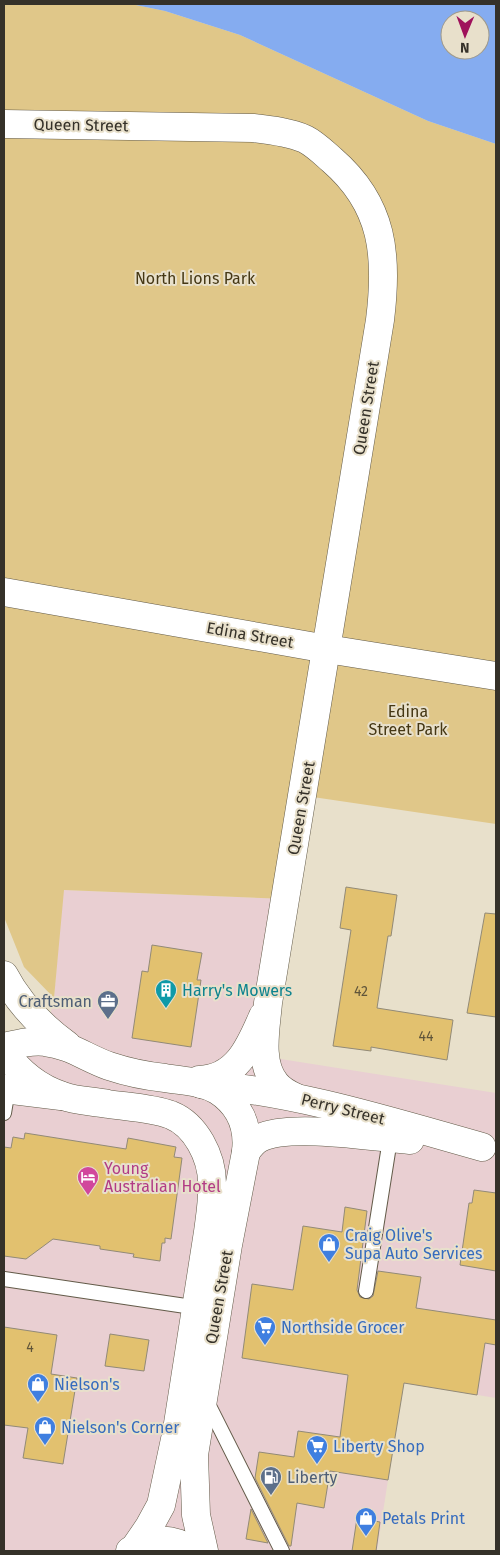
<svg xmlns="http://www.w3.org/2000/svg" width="500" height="1555" font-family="'Fira Sans',sans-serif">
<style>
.commercial{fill:#e9cfd2}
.green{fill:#e0c789}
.water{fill:#85acf0;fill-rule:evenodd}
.building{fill:#e2c16f;stroke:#928a77}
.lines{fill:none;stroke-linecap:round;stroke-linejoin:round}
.lane-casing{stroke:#635b49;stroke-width:16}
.street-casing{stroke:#635b49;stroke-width:29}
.secondary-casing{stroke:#635b49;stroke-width:29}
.lane{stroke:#fff;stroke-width:14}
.street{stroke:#fff;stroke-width:28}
.secondary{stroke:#fff;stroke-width:28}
.labels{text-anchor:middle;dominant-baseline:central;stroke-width:4;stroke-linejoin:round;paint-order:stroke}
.number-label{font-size:14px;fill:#60553a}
.street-label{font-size:16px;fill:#353129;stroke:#e8e0cb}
.park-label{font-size:16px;fill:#453714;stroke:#e8e0cb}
.culture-label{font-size:16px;fill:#0d838f;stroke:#e8e0cb;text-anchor:start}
.service-label{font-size:16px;fill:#4e5e75;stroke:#e8e0cb;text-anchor:end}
.hotel-label{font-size:16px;fill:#b23c85;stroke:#e8e0cb;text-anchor:start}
.shop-label{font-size:16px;fill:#366cbe;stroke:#e8e0cb;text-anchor:start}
</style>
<rect width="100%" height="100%" fill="#e8e0cb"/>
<!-- commercial -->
<path class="commercial" d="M63,890L288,899L268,1057L496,1093V1398L403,1383L377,1551H4V1048L44,1043L54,998Z"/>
<!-- green -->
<path class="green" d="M4,4H131L165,11L240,35L428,121L496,144V824L306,796L288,899L64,890L54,998L24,967L4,917Z"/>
<!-- water -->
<path class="water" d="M131,4H496V144L428,121L240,35L165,11ZM450,20H480V50H450Z"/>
<!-- building -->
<g class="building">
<path d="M346,887L397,895L391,936H388L377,1008L453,1020L447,1060L371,1047V1051L333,1046L351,930L340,928Z"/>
<path d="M485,913L496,914V1017L467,1013Z"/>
<path d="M152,945L202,953L197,980H201L191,1047L132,1038L142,971L148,972Z"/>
<path d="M25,1133L126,1149L128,1138L176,1147L174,1157L182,1158L171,1239L165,1238V1243H162L160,1261L133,1257L134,1254L100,1249V1246L53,1239L26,1259L4,1256V1147L11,1148L13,1137L24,1139Z"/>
<path d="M474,1190L496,1193V1271L460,1265L469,1203H472Z"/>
<path d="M345,1207L367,1211L357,1290L360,1297L369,1299L373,1296L378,1271L421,1277L416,1308L496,1320V1345L485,1343L477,1395L404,1383L388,1480L330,1471L324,1508L297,1503L291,1546H289L255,1478L259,1452L294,1457L298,1431L340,1437L348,1375L242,1358L252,1284L293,1290L303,1226L342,1232Z"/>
<path d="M4,1327L57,1335L51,1374L77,1378L63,1464L23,1458L28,1428L4,1425Z"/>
<path d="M110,1334L149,1340L144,1371L105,1366Z"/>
<path d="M251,1509L268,1543L246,1539Z"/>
<path d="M357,1518L380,1522L376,1551H352Z"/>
</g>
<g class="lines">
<!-- lane casing -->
<g class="lane-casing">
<g id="lane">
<path d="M4,1113L8,1089"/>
<path d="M4,1279L199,1308"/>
<path d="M366,1291L391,1133"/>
<path d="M206,1400L282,1551"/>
</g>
</g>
<!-- street casing -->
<g class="street-casing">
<g id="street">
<path d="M4,124L253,128C270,130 289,132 305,139C315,144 324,153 332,160C384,205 388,256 380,320L268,1003C266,1028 258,1063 276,1084C281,1090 288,1094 295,1097"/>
<path d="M4,592L327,649L496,676"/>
<path d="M199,1080C237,1079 250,1046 263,1016"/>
<path d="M201,1084C298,1092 389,1121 482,1147"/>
<path d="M4,1089L61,1096"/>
<path d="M246,1152C250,1146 254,1141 260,1138C289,1123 375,1137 410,1140"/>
</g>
</g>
<!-- secondary casing -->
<g class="secondary-casing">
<g id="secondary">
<path d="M4,975C19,1004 41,1026 67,1045"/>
<path d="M4,1047C17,1044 31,1040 45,1042C71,1045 86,1058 109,1066C127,1072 146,1076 165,1078C182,1081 201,1081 217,1090C239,1104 249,1126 246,1152L228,1245L194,1455L196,1515L204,1551"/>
<path d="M4,1051C18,1071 38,1088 63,1096C76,1101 93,1101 108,1104C128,1107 152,1108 171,1115C196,1125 212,1157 212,1183C213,1200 210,1216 208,1232L177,1430L161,1505L149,1527L134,1549"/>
<path d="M130,1551C151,1535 174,1539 195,1551"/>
</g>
</g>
<!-- lane -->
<use href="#lane" class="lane"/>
<!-- street -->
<use href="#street" class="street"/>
<!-- secondary -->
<use href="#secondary" class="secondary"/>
</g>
<!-- icons -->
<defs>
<g id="building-pin" transform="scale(1.125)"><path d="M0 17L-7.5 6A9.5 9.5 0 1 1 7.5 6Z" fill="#0f9aa8" stroke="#e8e0cb"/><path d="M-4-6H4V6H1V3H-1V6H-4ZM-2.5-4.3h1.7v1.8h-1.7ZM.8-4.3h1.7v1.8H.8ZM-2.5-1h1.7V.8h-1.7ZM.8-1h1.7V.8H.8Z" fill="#fff"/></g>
<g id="office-pin" transform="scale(1.125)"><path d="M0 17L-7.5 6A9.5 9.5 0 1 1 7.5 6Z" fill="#5c6f8a" stroke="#e8e0cb"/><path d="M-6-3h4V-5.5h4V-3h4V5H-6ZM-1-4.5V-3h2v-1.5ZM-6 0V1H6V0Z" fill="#fff"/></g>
<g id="hotel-pin" transform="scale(1.125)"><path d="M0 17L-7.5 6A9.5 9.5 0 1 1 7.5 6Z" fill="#d1479c" stroke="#e8e0cb"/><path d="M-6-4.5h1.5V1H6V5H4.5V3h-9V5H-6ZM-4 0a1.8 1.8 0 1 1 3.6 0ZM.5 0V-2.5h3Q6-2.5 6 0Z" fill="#fff"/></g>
<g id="shop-pin" transform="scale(1.125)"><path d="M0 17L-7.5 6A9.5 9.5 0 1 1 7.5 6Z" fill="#3f7fe0" stroke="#e8e0cb"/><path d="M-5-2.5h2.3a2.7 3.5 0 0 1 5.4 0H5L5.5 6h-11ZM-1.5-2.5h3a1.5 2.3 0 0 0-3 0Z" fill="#fff"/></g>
<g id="supermarket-pin" transform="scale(1.125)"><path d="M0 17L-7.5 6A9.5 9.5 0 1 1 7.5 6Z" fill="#3f7fe0" stroke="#e8e0cb"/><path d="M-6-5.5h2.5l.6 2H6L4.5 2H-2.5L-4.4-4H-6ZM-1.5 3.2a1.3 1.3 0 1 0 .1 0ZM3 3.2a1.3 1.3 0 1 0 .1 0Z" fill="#fff"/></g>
<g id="fuel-pin" transform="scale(1.125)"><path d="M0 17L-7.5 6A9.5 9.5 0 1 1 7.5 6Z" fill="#5c6f8a" stroke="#e8e0cb"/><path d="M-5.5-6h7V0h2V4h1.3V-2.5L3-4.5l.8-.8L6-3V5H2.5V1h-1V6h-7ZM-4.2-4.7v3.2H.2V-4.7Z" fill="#fff"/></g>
</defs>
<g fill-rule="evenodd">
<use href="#building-pin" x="166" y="990"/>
<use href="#office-pin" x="108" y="1001"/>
<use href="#hotel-pin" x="88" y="1177"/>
<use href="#shop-pin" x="329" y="1244"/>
<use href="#supermarket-pin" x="265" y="1327"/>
<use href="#shop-pin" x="38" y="1384"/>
<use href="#shop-pin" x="45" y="1427"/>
<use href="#supermarket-pin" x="317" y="1446"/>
<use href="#fuel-pin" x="271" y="1477"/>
<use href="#shop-pin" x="366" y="1518"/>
</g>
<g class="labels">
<!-- number labels -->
<g class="number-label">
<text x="361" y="991">42</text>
<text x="426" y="1036">44</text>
<text x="30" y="1347">4</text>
</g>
<!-- street labels -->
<g class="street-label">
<text transform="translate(81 125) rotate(1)">Queen Street</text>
<text transform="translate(366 408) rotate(-81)">Queen Street</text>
<text transform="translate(250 635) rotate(10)">Edina Street</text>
<text transform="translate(301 808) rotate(-80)">Queen Street</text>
<text transform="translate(343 1109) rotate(14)">Perry Street</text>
<text transform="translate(219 1297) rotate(-80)">Queen Street</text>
</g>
<!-- park labels -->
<g class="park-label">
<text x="195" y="278">North Lions Park</text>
<text x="408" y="711">Edina<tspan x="408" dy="18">Street Park</tspan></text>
</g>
<!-- culture labels -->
<g class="culture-label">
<text x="182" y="990">Harry's Mowers</text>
</g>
<!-- service labels -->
<g class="service-label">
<text x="92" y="1001">Craftsman</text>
<text x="287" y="1477" text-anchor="start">Liberty</text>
</g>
<!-- hotel labels -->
<g class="hotel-label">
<text x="104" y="1168">Young<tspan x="104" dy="18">Australian Hotel</tspan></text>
</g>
<!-- shop labels -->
<g class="shop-label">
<text x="345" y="1235">Craig Olive's<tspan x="345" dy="18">Supa Auto Services</tspan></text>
<text x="281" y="1327">Northside Grocer</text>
<text x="54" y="1384">Nielson's</text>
<text x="61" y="1427">Nielson's Corner</text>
<text x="333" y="1446">Liberty Shop</text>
<text x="382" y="1518">Petals Print</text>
</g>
</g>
<!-- border -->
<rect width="500" height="1555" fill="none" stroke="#353129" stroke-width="10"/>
<!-- north arrow -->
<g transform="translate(465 35) rotate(181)"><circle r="24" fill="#e8e0cb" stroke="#a09a8a"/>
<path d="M0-4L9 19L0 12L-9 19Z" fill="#9f115b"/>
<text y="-8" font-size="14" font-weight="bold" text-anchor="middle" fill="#353129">N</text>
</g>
</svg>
